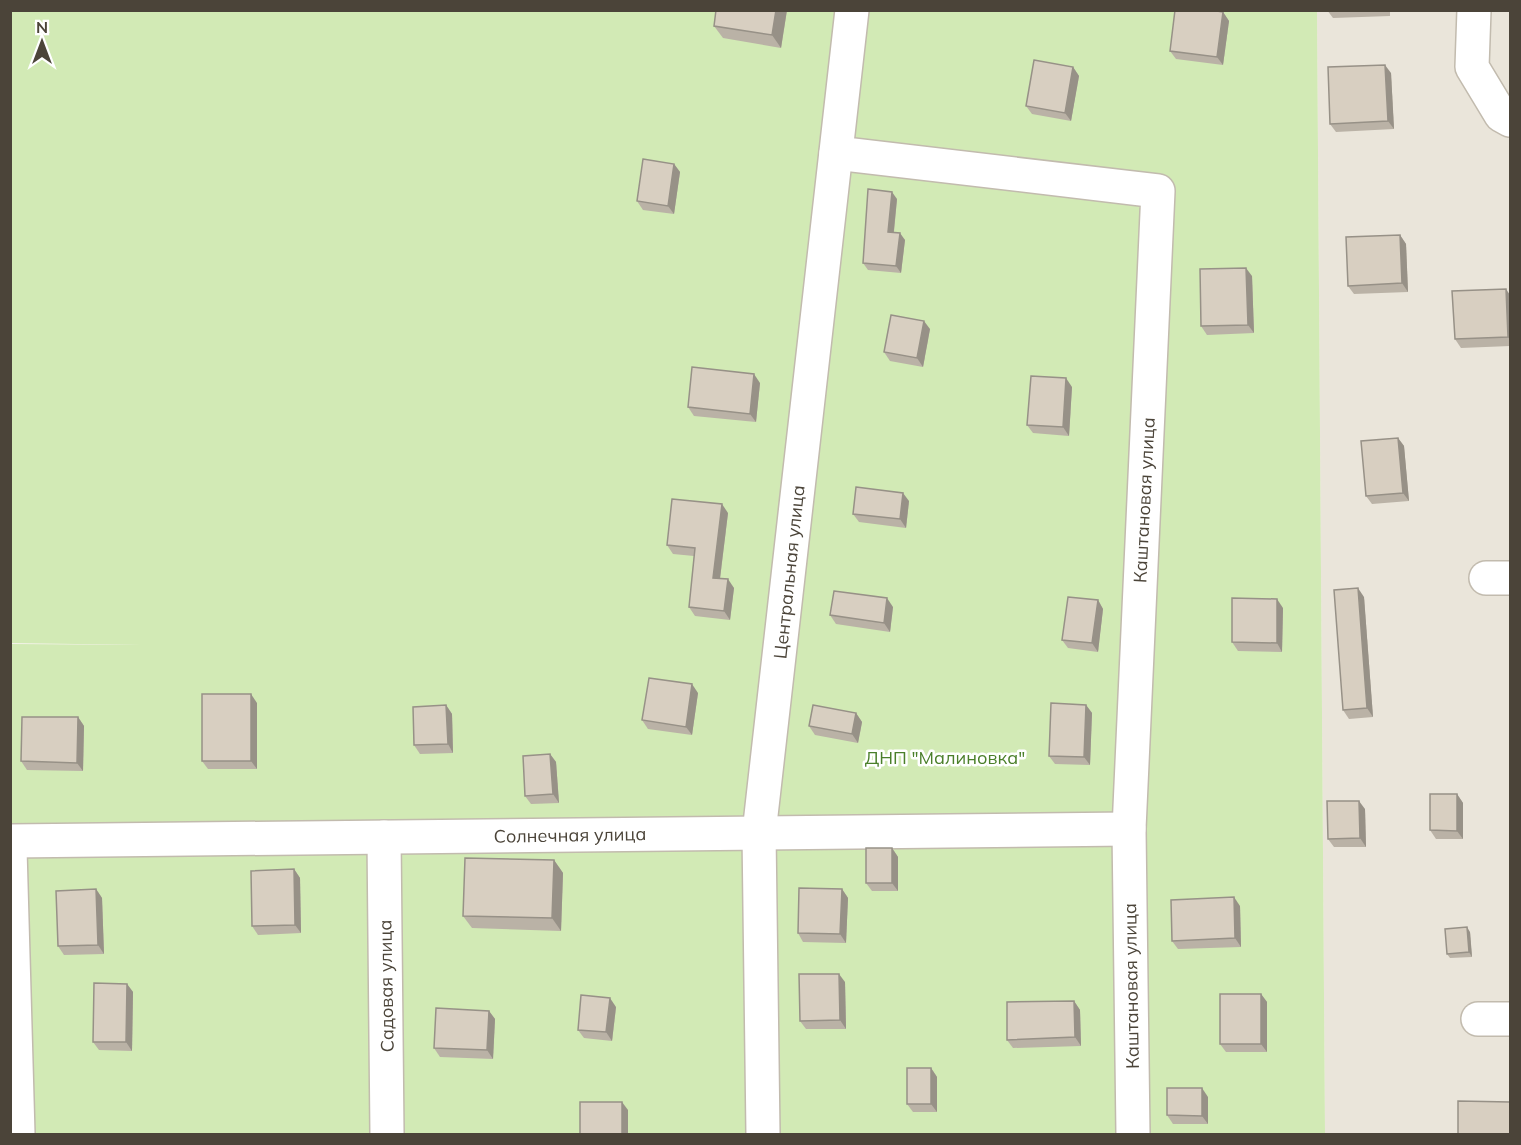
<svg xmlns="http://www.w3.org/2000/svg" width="1521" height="1145" font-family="Mulish,sans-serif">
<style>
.residential{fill:#eae5da}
.green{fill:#d2eab5}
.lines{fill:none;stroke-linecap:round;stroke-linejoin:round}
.minor-casing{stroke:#c2bbae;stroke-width:36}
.minor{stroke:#fff;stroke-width:33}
.wall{fill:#bab2a6}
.shaded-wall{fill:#979187}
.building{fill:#d8cfc1;stroke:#979187;stroke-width:1.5}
.labels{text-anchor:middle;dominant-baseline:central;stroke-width:5;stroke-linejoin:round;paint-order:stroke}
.street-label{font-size:18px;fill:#4b4439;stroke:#fff}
.park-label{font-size:18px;fill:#4a7f2a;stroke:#fff}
</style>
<rect width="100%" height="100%" fill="#f6f3ec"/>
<!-- residential -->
<path class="residential" d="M1317,11H1510V1134H1325Z"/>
<!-- green -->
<path class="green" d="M11,11H1317L1325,1134H11V644L141,645L11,643Z"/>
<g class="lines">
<!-- minor casing -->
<g class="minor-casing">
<g id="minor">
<path d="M1474,10L1472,67L1501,115L1510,120"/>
<path d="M836,153L1158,191L1129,829L1133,1134"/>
<path d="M1486,578H1510"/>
<path d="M384,837L387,1134"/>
<path d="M10,841L1129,829"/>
<path d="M10,849L18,1134"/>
<path d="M1478,1019H1510"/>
<path d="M763,1134L759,833L852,10"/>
</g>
</g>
<!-- minor -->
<use href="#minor" class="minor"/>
</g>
<!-- wall -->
<g class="wall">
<path d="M787,10L781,48L723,38L714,26Z"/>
<path d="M1327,10H1390V16L1333,18Z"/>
<path d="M1223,12L1229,21L1223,65L1176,59L1170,51Z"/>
<path d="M1073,67L1079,76L1071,121L1032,114L1026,106Z"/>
<path d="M1391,73L1394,129L1336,132L1330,124Z"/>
<path d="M674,164L680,172L674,214L643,210L637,201Z"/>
<path d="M897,199L894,232L905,240L901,273L868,270L863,263Z"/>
<path d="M1400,235L1406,244L1408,292L1354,294L1348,286Z"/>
<path d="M1252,276L1254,333L1207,335L1201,326Z"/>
<path d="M1510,295V346L1461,348L1455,339Z"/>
<path d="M930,329L923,367L890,361L884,352Z"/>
<path d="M760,383L756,422L694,416L688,407Z"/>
<path d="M1072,387L1069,436L1033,433L1027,425Z"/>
<path d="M1398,438L1404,446L1409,501L1372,504L1366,496Z"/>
<path d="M909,501L906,528L859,522L853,514Z"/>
<path d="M728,513L720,579L734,588L730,620L695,616L689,607L694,556L673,554L667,545Z"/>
<path d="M1364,597L1373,717L1349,719L1343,710Z"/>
<path d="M1098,600L1103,609L1098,652L1068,648L1062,640Z"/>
<path d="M893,607L890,632L836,624L830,615Z"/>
<path d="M1283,608L1282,652L1238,651L1232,642Z"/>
<path d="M698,693L692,735L648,729L642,720Z"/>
<path d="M257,703V769H208L202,761Z"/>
<path d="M446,705L452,714L453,753L420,754L414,745Z"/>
<path d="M1086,705L1092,713L1090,765L1055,764L1049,756Z"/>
<path d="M856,713L862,722L858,743L815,735L809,726Z"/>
<path d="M78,717L84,726L83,771L27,770L21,761Z"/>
<path d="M550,754L556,762L559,803L531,804L525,796Z"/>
<path d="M1457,794L1463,803V839H1436L1430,830Z"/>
<path d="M1365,809L1366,847H1334L1328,839Z"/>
<path d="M892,848L898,857V891H872L866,883Z"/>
<path d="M554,860L563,873L561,931L472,928L463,916Z"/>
<path d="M294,869L300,878L301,933L258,935L252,926Z"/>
<path d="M96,889L102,898L104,954L64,955L58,946Z"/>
<path d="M842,889L848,898L846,943L803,942L798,933Z"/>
<path d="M1240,906L1241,947L1178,949L1172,941Z"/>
<path d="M1470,932L1472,957L1450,958L1447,954Z"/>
<path d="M845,982L846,1029H806L800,1021Z"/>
<path d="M127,984L133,992L132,1051L99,1050L93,1042Z"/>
<path d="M1261,994L1267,1002V1052H1226L1220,1044Z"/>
<path d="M1074,1001L1080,1010L1081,1046L1013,1048L1007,1040Z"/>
<path d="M616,1007L612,1041L584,1038L578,1030Z"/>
<path d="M489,1011L495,1019L493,1059L440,1057L434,1048Z"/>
<path d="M931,1068L937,1077V1112H913L907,1104Z"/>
<path d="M1208,1097V1124H1173L1167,1115Z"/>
</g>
<!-- shaded-wall -->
<g class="shaded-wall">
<path d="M776,10H787L781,48L772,35Z"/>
<path d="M1223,12L1229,21L1223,65L1217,57Z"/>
<path d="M1385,65L1391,73L1394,129L1388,121Z"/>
<path d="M1073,67L1079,76L1071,121L1065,113Z"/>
<path d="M674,164L680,172L674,214L668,206Z"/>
<path d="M892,192L897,199L893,239L888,232Z"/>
<path d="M900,233L905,240L901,273L896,266Z"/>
<path d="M1400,235L1406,244L1408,292L1402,283Z"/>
<path d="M1246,268L1252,276L1254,333L1248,325Z"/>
<path d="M1506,289L1510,295V340L1508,337Z"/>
<path d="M924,321L930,329L923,367L917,358Z"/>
<path d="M754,374L760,383L756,422L750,414Z"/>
<path d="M1066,378L1072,387L1069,436L1063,427Z"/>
<path d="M1398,438L1404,446L1409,501L1403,493Z"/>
<path d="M903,493L909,501L906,528L900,519Z"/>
<path d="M722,504L728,513L719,586L713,578Z"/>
<path d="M728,579L734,588L730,620L724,611Z"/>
<path d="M1358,588L1364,597L1373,717L1367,708Z"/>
<path d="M887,598L893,607L890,632L884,623Z"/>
<path d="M1277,599L1283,608L1282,652L1277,643Z"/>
<path d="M1098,600L1103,609L1098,652L1092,643Z"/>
<path d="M692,684L698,693L692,735L686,727Z"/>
<path d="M251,694L257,703V769L251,761Z"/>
<path d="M446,705L452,714L453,753L448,744Z"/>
<path d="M1086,705L1092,713L1090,765L1084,757Z"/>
<path d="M856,713L862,722L858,743L852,734Z"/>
<path d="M78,717L84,726L83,771L77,763Z"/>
<path d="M550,754L556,762L559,803L553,794Z"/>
<path d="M1457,794L1463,803V839L1457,831Z"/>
<path d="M1359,801L1365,809L1366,847L1360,838Z"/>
<path d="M892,848L898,857V891L892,883Z"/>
<path d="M554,860L563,873L561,931L552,918Z"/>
<path d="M294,869L300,878L301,933L295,925Z"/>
<path d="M96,889L102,898L104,954L98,945Z"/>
<path d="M842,889L848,898L846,943L840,934Z"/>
<path d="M1234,897L1240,906L1241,947L1235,938Z"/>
<path d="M1467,927L1470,932L1472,957L1469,952Z"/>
<path d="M839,974L845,982L846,1029L840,1020Z"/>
<path d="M127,984L133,992L132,1051L126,1042Z"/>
<path d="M1261,994L1267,1002V1052L1261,1044Z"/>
<path d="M610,998L616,1007L612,1041L606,1032Z"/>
<path d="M1074,1001L1080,1010L1081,1046L1075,1037Z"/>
<path d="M489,1011L495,1019L493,1059L487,1050Z"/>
<path d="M931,1068L937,1077V1112L931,1104Z"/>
<path d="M1202,1088L1208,1097V1124L1202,1116Z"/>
<path d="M622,1102L628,1110V1134H622Z"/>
</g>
<!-- building -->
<g class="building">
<path d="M716,10H776L772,35L714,26Z"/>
<path d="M1175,10H1210L1223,12L1217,57L1170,51Z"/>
<path d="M1034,60L1073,67L1065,113L1026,106Z"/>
<path d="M1385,65L1388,121L1330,124L1328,67Z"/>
<path d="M643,159L674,164L668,206L637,201Z"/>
<path d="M868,189L892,192L888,232L900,233L896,266L863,263Z"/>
<path d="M1400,235L1402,283L1348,286L1346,237Z"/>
<path d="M1246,268L1248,325L1201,326L1200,269Z"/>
<path d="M1506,289L1508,337L1455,339L1452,291Z"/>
<path d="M891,315L924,321L917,358L884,352Z"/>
<path d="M692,367L754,374L750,414L688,407Z"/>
<path d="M1031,376L1066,378L1063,427L1027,425Z"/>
<path d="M1398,438L1403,493L1366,496L1361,441Z"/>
<path d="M856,487L903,493L900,519L853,514Z"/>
<path d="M672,499L722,504L713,578L728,579L724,611L689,607L695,548L667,545Z"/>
<path d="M1358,588L1367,708L1343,710L1334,590Z"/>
<path d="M834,591L887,598L884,623L830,615Z"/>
<path d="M1068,597L1098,600L1092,643L1062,640Z"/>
<path d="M1232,598L1277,599V643L1232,642Z"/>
<path d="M649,678L692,684L686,727L642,720Z"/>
<rect x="202" y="694" width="49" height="67"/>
<path d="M1051,703L1086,705L1084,757L1049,756Z"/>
<path d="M446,705L448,744L414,745L413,707Z"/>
<path d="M813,705L856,713L852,734L809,726Z"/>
<path d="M22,717H78L77,763L21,761Z"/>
<path d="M550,754L553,794L525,796L523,756Z"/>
<path d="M1430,794H1457V831L1430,830Z"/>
<path d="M1327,801H1359L1360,838L1328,839Z"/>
<rect x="866" y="848" width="26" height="35"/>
<path d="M465,858L554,860L552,918L463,916Z"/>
<path d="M294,869L295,925L252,926L251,871Z"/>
<path d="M799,888L842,889L840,934L798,933Z"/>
<path d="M96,889L98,945L58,946L56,891Z"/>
<path d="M1234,897L1235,938L1172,941L1171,900Z"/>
<path d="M1467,927L1469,952L1447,954L1445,929Z"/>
<path d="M799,974H839L840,1020L800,1021Z"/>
<path d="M94,983L127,984L126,1042H93Z"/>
<rect x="1220" y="994" width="41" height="50"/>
<path d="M581,995L610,998L606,1032L578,1030Z"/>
<path d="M1074,1001L1075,1037L1007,1040V1002Z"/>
<path d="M436,1008L489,1011L487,1050L434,1048Z"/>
<rect x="907" y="1068" width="24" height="36"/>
<path d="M1167,1088H1202V1116L1167,1115Z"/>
<path d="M1458,1101L1510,1102V1134H1458Z"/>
<rect x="580" y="1102" width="42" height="32"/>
</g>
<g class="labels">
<!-- street labels -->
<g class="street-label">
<text transform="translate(1144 500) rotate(-87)">Каштановая улица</text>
<text transform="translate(789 572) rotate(-84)">Центральная улица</text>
<text transform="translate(570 835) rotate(-1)">Солнечная улица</text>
<text transform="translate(386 986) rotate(-91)">Садовая улица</text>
<text transform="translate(1131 986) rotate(-91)">Каштановая улица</text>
</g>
<!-- park labels -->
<g class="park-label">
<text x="945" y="757">ДНП "Малиновка"</text>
</g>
</g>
<!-- border -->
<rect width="1521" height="1145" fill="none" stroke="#4b4439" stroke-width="24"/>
<!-- north arrow -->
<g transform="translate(42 42)" stroke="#ffffff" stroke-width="4.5" paint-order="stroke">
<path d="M0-4.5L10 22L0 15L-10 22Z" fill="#4b4439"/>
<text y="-9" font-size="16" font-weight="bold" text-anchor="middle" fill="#4b4439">N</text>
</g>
</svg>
